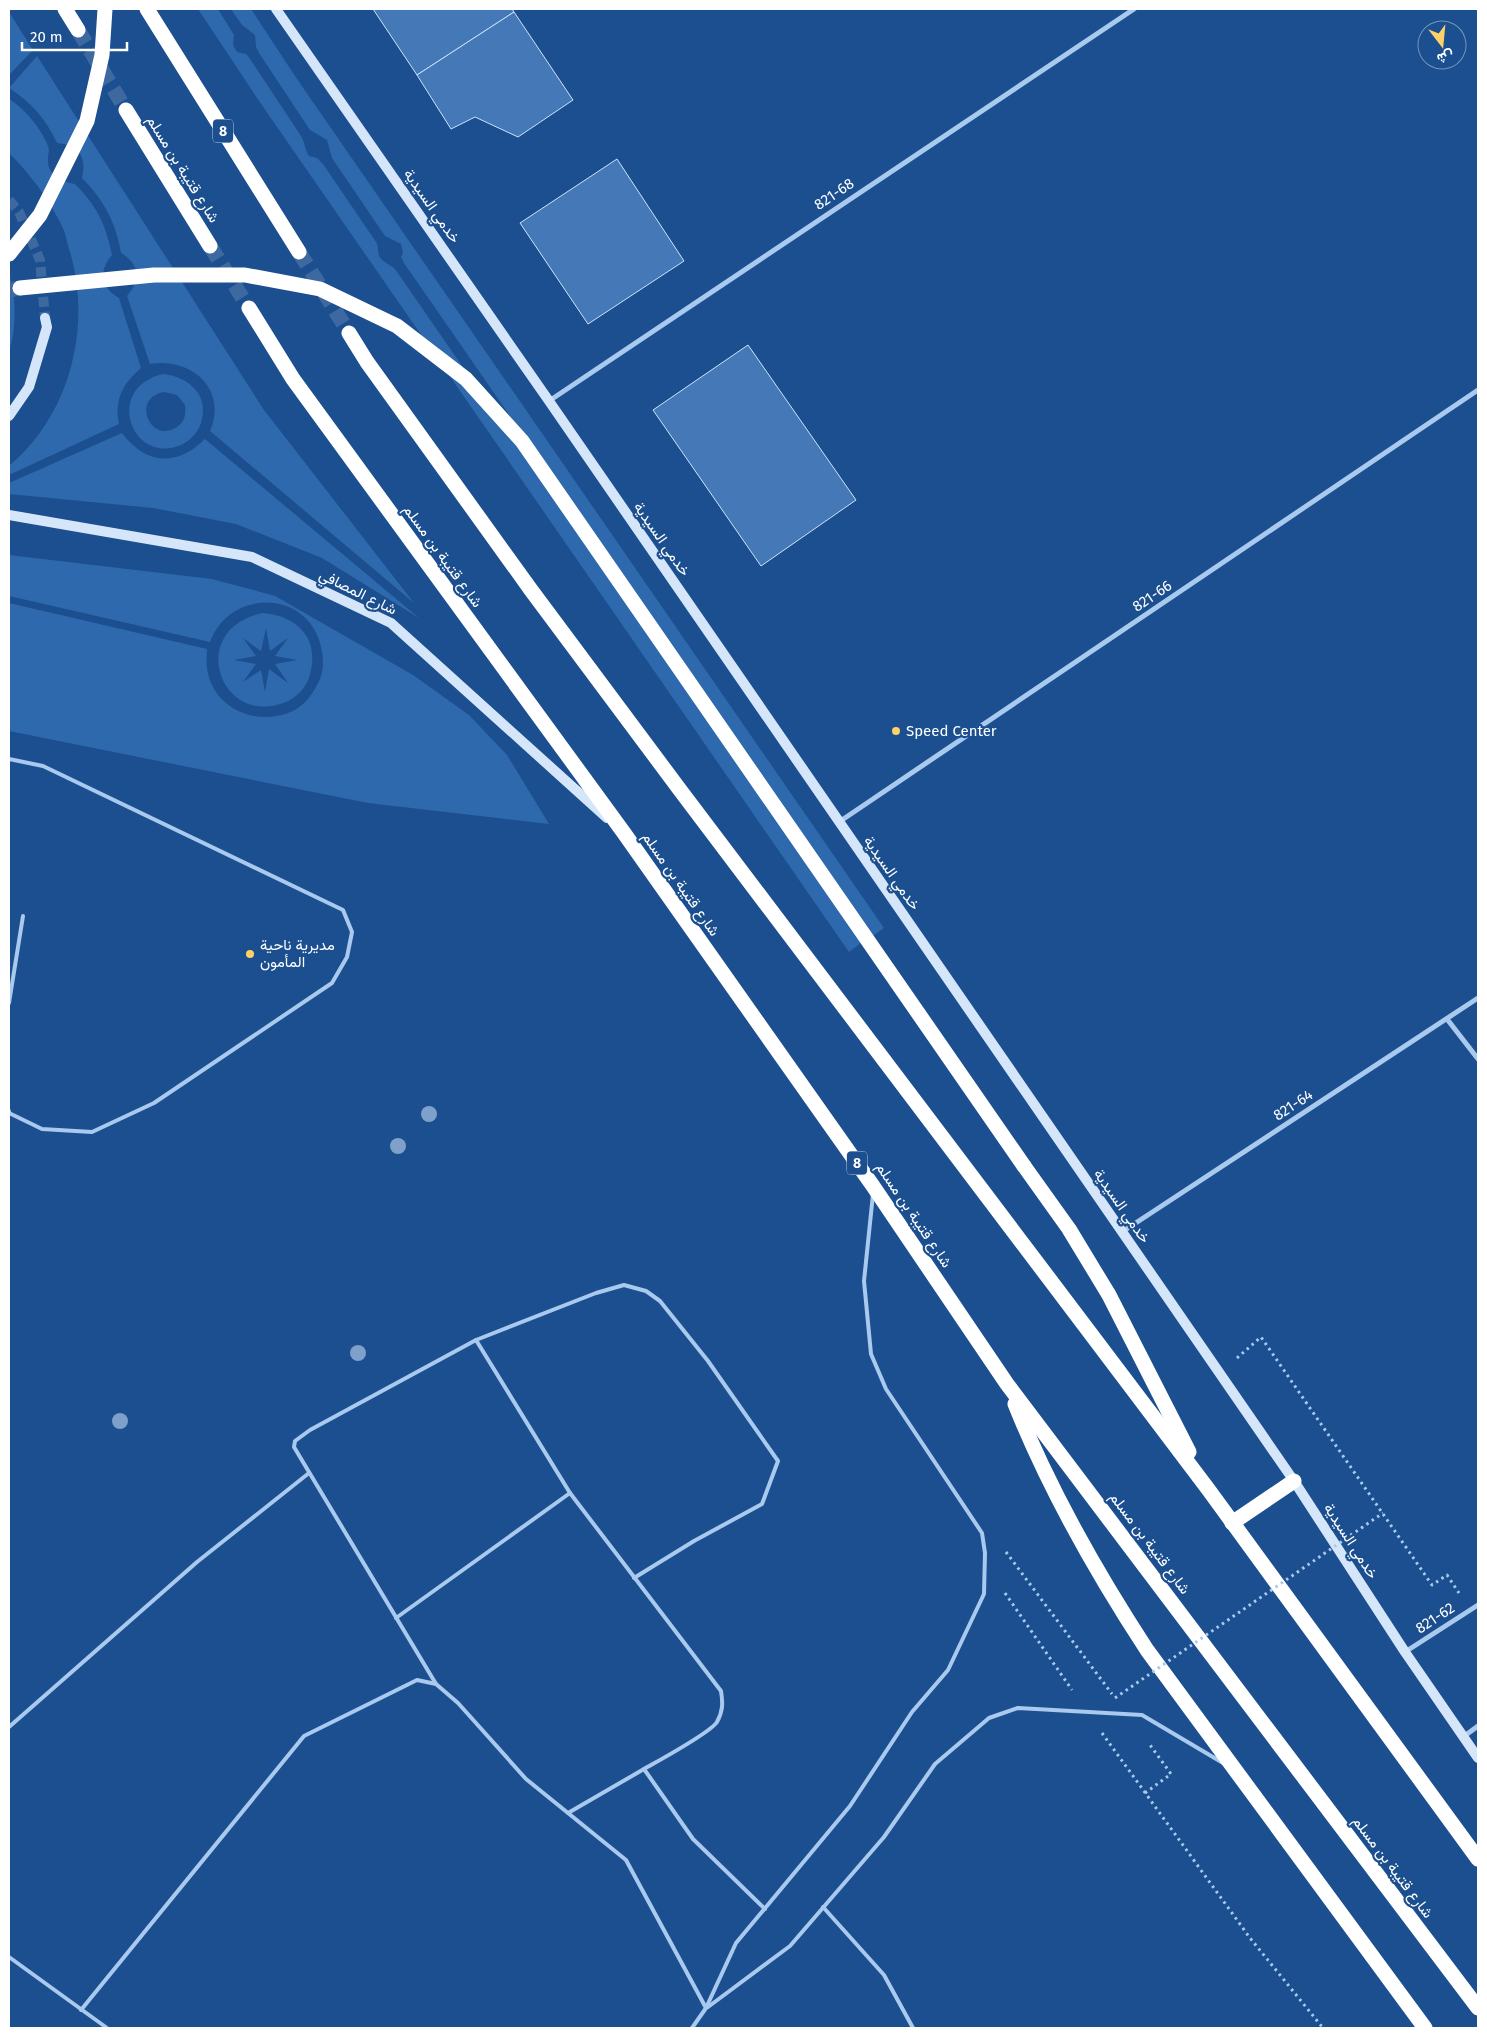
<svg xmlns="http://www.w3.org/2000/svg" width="1487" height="2037" font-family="'Fira Sans',Vazirmatn,sans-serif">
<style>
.green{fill:#2e69ad;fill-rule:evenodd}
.building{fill:#4478b7;stroke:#cfe3fa}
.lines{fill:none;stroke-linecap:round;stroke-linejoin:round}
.secondary-tunnel{stroke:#3d69a0;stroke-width:10;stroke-dasharray:10 5;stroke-linecap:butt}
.highway-tunnel{stroke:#3d69a0;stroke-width:15;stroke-dasharray:15 8;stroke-linecap:butt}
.path{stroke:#a9c9ee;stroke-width:3;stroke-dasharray:2.5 4;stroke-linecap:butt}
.lane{stroke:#a9c9ee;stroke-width:4}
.street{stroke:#a9c9ee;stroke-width:5}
.secondary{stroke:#d6e6fa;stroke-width:10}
.highway{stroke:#fff;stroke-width:15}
.path-bridge{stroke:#a9c9ee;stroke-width:3;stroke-dasharray:2.5 4;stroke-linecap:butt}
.highway-bridge{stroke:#fff;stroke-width:15}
.tree{fill:#7ea0ca}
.poi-dot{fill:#ffd166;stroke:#1b4f8f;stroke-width:2}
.labels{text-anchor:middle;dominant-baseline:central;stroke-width:4.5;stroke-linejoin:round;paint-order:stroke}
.shield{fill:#1b4f8f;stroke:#bbcadd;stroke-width:1}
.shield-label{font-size:14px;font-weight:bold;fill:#fff}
.street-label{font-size:15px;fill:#fff;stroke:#1b4f8f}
.poi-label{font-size:15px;fill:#fff;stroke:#1b4f8f;text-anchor:start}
</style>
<rect width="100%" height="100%" fill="#1b4f8f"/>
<!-- green -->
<g class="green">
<path d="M198,9H218L234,35L233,45L237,52L246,54L250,59L301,136C305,143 305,150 309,156L317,158L323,164L376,242C379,247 377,250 379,255C381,262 390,264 395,269L861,943L849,952L259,101Z"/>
<path d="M231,9H251L295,76L884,928L871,937L404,263L401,257L403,253L401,244L385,236L332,158L327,140L310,130L259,53L256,47L255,35L242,25Z"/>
<path d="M9,12L33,50L9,75Z"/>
<path d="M37,56L264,410L414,603L210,431C228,389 191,357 150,364L127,296C141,280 140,264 121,253C116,223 104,200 82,178C87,157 79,145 57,143C46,119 31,102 9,88Z"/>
<path d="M9,99C25,109 41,128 48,146C50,151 48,153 48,158C46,174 61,182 75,184C97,206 106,225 112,255C98,271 101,288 119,298L141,368C123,383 114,400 119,424L9,475V466C70,415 92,327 70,252C67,243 66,234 62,226C48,198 31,175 9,153Z"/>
<path d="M9,272C16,297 17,326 9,352Z"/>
<path d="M163,374C189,377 210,395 201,423C198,432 190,441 181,445C132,466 103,388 163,374ZM164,392L177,395L185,405C186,414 185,422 177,427C151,445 130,398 164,392Z"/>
<path d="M122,433C146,465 177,467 205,439L419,618L322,558L236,524L153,508L9,494V483Z"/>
<path d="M9,555L212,579L275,596L413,675L469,715L507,755L549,824L368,803L9,731V603L207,649C207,655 206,662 207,668C212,707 254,726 288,713C302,708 310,698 317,685C323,675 324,663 322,652C313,590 231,586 210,642L9,596Z"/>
<path d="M263,613C297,616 320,638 310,674C308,685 297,698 286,702C220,729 185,629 263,613ZM266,628L270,651L288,638L275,656L297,660L275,664L288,683L269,669L265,692L261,670L243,682L256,664L234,660L256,656L243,638L261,651Z"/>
</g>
<!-- building -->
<g class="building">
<path d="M373,9H512L514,12L417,75Z"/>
<path d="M514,12L573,100L518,137L475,117L451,129L417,75Z"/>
<path d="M617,159L684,261L588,324L520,223Z"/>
<path d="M748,345L856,500L761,566L653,410Z"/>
</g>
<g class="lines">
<!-- secondary-tunnel -->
<path class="secondary-tunnel" d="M9,200L19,212L40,260L45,318"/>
<!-- highway-tunnel -->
<g class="highway-tunnel">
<path d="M78,30L126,110"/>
<path d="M210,246L249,308"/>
<path d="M299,252L349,333"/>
<path d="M9,290L20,288"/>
</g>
<!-- path -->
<g class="path">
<path d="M1237,1358L1261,1337L1432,1585L1447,1575L1459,1593"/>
<path d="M1006,1552L1112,1694"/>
<path d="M1005,1593L1072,1690"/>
<path d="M1102,1733L1250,1938L1323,2028"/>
<path d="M1145,1793L1171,1774L1150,1745"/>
</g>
<!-- lane -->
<g class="lane">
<path d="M9,759L43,766L343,910L352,932L347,957L332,983L154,1103L92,1132L42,1129L9,1113V1111"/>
<path d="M9,1003L23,916"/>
<path d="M476,1340L596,1293L624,1285L646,1291L660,1301L708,1361L778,1461L762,1504L694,1541L634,1578"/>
<path d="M396,1618L570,1493"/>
<path d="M436,1684L294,1447L295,1441L310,1430L476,1340L570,1493L721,1691C723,1703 723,1711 717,1722C710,1733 658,1761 644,1769L693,1839L765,1909"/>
<path d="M9,1727L197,1562L309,1473"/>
<path d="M568,1813L644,1769"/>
<path d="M823,1907L884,1975L913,2028"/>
<path d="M9,1957L107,2028"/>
<path d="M708,2007L790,1946L884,1837L935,1764L989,1718L1018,1708L1142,1715L1223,1763"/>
<path d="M81,2010L304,1736L417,1680L436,1684L458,1703L526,1779L626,1860L706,2008"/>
<path d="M692,2028L706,2008L736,1943L850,1806L912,1712L948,1670L984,1594L985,1553L982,1533L886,1389L871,1354L864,1281L873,1194"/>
</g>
<!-- street -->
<g class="street">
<path d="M549,401L1134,9"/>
<path d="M839,822L1478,390"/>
<path d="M1447,1019L1478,1059"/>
<path d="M1122,1232L1478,998"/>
<path d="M1405,1652L1478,1605"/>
<path d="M1463,1737L1478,1726"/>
</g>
<!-- secondary -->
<g class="secondary">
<path d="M276,9L549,401L1294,1481L1405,1652L1478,1758"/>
<path d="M9,416L29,387L47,327L45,318"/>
<path d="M9,515L252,557L391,623L607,818"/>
</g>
<!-- highway -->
<g class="highway">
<path d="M65,9L78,30"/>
<path d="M147,9L299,252"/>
<path d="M126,110L210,246"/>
<path d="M249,308L293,379L624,833L873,1186L1007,1384L1478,2008"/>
<path d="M349,333L367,362L531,590L680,790L1208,1489L1478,1859"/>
<path d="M1024,1166L1069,1229L1109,1295L1189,1452"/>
<path d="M1015,1404C1050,1491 1096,1572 1147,1650L1425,2028"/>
<path d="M1232,1523L1294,1481"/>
</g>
<!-- path-bridge -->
<path class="path-bridge" d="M1115,1698L1383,1513"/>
<!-- highway-bridge -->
<g class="highway-bridge">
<path d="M9,254L40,215L87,121L102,55L105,9"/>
<path d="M20,288L154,275H245L320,289L397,326L466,379L522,441L1024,1166"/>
</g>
</g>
<!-- trees -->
<g class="tree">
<circle cx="429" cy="1114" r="8"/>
<circle cx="398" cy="1146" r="8"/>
<circle cx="358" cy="1353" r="8"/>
<circle cx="120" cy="1421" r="8"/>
</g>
<!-- markers -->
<g class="poi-dot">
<circle cx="896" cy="731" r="5"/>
<circle cx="250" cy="954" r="5"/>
</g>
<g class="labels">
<!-- shield labels -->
<g class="shield">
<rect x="213" y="119.5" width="20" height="23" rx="4"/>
<rect x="847" y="1151.5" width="20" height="23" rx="4"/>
</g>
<g class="shield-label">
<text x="223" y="131">8</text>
<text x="857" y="1163">8</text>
</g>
<!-- street labels -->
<g class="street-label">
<text transform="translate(183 169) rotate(58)">شارع قتيبة بن مسلم</text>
<text transform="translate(834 194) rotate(-34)">821-68</text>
<text transform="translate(432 206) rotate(55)">خدمي السيدية</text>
<text transform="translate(662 539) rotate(55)">خدمي السيدية</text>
<text transform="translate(443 556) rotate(54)">شارع قتيبة بن مسلم</text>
<text transform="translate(358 592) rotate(26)">شارع المصافي</text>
<text transform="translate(1152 596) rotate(-34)">821-66</text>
<text transform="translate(892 873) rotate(55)">خدمي السيدية</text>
<text transform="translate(681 884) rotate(55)">شارع قتيبة بن مسلم</text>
<text transform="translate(1293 1105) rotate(-33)">821-64</text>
<text transform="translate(1122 1206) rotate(55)">خدمي السيدية</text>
<text transform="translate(914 1215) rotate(56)">شارع قتيبة بن مسلم</text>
<text transform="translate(1351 1541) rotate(57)">خدمي السيدية</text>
<text transform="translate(1150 1543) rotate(53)">شارع قتيبة بن مسلم</text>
<text transform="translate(1435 1618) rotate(-33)">821-62</text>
<text transform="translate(1393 1867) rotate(53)">شارع قتيبة بن مسلم</text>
</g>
<!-- poi labels -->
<g class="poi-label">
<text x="906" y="731">Speed Center</text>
<text x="260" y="945">مديرية ناحية<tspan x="260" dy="17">المأمون</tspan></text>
</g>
</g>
<!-- border -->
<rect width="1487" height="2037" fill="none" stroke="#ffffff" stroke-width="20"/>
<!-- north arrow -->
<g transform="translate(1442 45) rotate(164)"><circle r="24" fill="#1b4f8f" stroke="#7695bc"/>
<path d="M0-4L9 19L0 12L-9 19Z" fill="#ffd166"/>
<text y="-8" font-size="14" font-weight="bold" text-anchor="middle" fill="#ffffff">ش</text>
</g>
<!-- scale -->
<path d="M22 42v8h105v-8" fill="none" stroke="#ffffff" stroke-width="2.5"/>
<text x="30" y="42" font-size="15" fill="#ffffff" stroke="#1b4f8f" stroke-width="4" paint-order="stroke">20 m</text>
</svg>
